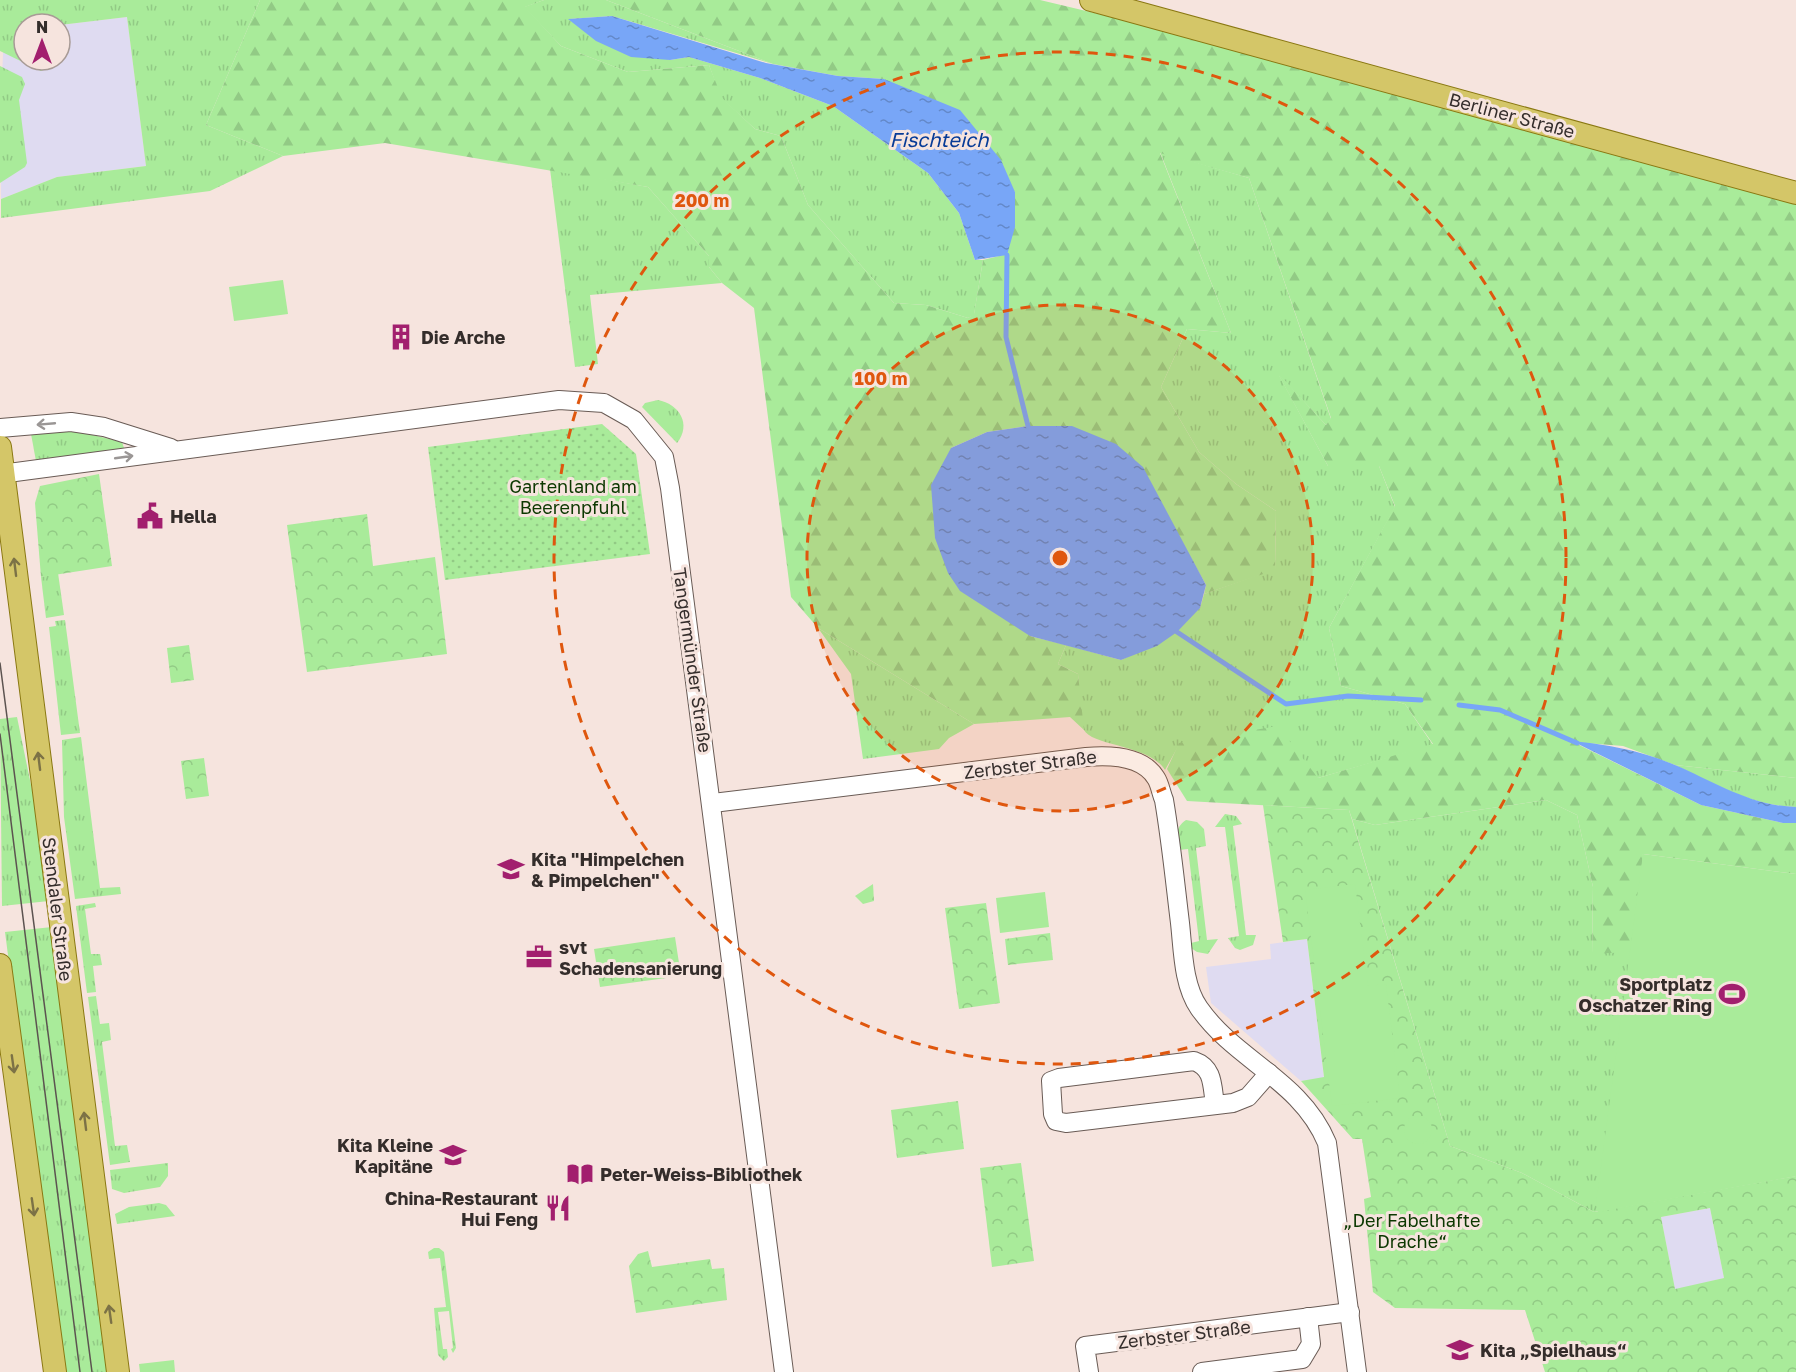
<svg xmlns="http://www.w3.org/2000/svg" width="1796" height="1372" font-family="'Golos Text',sans-serif">
<style>
.commercial{fill:#dfdbf1}
.grass{fill:url(#grass-tufts)}
.forest{fill:url(#forest-firs)}
.park{fill:url(#park-crowns);fill-rule:evenodd}
.garden{fill:url(#garden-dots)}
.pitch{fill:#a9eb9a}
.water{fill:url(#water-ripples)}
.lines{fill:none;stroke-linecap:round;stroke-linejoin:round}
.stream{stroke:#78a6f7;stroke-width:5}
.minor-casing{stroke:#695b55;stroke-width:20}
.major-casing{stroke:#8a7812;stroke-width:24}
.minor{stroke:#fff;stroke-width:18}
.major{stroke:#d4c668;stroke-width:22}
.tram{stroke:#5c5350;stroke-width:1.5}
.oneway{stroke:#9a9695}
.oneway2{stroke:#7c7246}
.ring{fill:none;stroke:#df570e;stroke-width:3;stroke-dasharray:10 8}
.labels{text-anchor:middle;dominant-baseline:central;stroke-width:6;stroke-linejoin:round;paint-order:stroke}
.street-label{font-size:18px;fill:#342d2b;stroke:#f6e4de}
.poi-label{font-size:18px;font-weight:bold;fill:#342d2b;stroke:#f6e4de;text-anchor:start}
.park-label{font-size:18px;fill:#0c3801;stroke:#f6e4de}
.water-label{font-size:20px;font-style:italic;fill:#073b97;stroke:#f6e4de}
.centre{fill:#df570e;stroke:#f6e4de;stroke-width:3}
.ring-label{font-size:18px;text-anchor:middle;font-weight:bold;fill:#df570e;stroke:#f6e4de;stroke-width:6;stroke-linejoin:round;paint-order:stroke}
</style>
<defs>
<pattern id="grass-tufts" width="24" height="20" patternUnits="userSpaceOnUse" patternTransform="scale(1.5)"><rect width="24" height="20" fill="#a9eb9a"/><path d="M3 7l-1-3M5 7V3M7 7l1-3M15 17l-1-3M17 17v-4M19 17l1-3" fill="none" stroke="#92ca85"/></pattern>
<pattern id="forest-firs" width="22" height="20" patternUnits="userSpaceOnUse" patternTransform="scale(1.5)"><rect width="22" height="20" fill="#a9eb9a"/><path d="M5 1l3.5 6h-7zM16 11l3.5 6h-7z" fill="#92ca85"/></pattern>
<pattern id="park-crowns" width="20" height="18" patternUnits="userSpaceOnUse" patternTransform="scale(1.5)"><rect width="20" height="18" fill="#a9eb9a"/><path d="M2 6a3 3 0 1 1 6 0M12 15a3 3 0 1 1 6 0" fill="none" stroke="#92ca85"/></pattern>
<pattern id="garden-dots" width="8" height="8" patternUnits="userSpaceOnUse" patternTransform="scale(1.5)"><rect width="8" height="8" fill="#a9eb9a"/><path d="M2 2h.1M6 6h.1" fill="none" stroke="#92ca85" stroke-width="1.8" stroke-linecap="round"/></pattern>
<pattern id="water-ripples" width="26" height="14" patternUnits="userSpaceOnUse" patternTransform="scale(1.5)"><rect width="26" height="14" fill="#78a6f7"/><path d="M2 4q2-2 4 0t4 0M15 11q2-2 4 0t4 0" fill="none" stroke="#6388c8"/></pattern>
</defs>
<rect width="100%" height="100%" fill="#f6e4de"/>
<!-- commercial -->
<g class="commercial">
<path d="M127,17L146,166L57,177L1,199L0,122L4,32L24,60H60V25Z"/>
<path d="M1307,939L1324,1078L1301,1081L1211,1003L1206,967L1271,959L1270,944Z"/>
<path d="M1710,1208L1724,1278L1675,1290L1661,1217Z"/>
</g>
<!-- grass -->
<g class="grass">
<path d="M0,0H260L206,125L283,156L210,191L1,218V199L57,177L146,166L127,17L60,25L24,24V60H44L45,69L41,71L0,51Z"/>
<path d="M544,0H606L773,64L612,16L569,19L670,60L689,57L760,78L833,106L928,173L959,213L975,260H983L974,315L968,318L926,305L894,303L808,205L781,136L755,129L721,98L709,65L628,72L561,46L524,7Z"/>
<path d="M0,66L22,77L25,84L19,100L27,163L25,167L0,183Z"/>
<path d="M1160,152L1249,178L1331,419L1326,425L1279,375L1328,466H1379L1395,507L1329,628L1341,686L1405,704L1433,745L1318,778L1180,743L1165,770C1150,745 1092,746 1084,730C1079,720 1079,687 1078,674L1058,664L1066,645L1121,660L1136,653L1200,608L1204,594L1275,569L1276,511L1236,484L1199,452L1161,387L1187,329L1231,333Z"/>
<path d="M550,169L648,187L709,256V267L722,283L590,295L598,364L575,367Z"/>
<path d="M658,400C679,404 692,424 677,443L642,407L645,403Z"/>
<path d="M72,430L122,442L124,448L36,461L31,434Z"/>
<path d="M58,573L64,615L46,618L41,577Z"/>
<path d="M65,620L80,733L61,735L49,627L56,626L55,621Z"/>
<path d="M818,628L974,724L949,738L939,749L863,759L851,674Z"/>
<path d="M17,717L39,824L49,901L2,906L0,719Z"/>
<path d="M81,737L100,888L120,887L121,894L75,899L64,817L62,740Z"/>
<path d="M1675,765L1796,778V807C1752,806 1714,784 1675,765Z"/>
<path d="M1546,800L1577,815L1593,887L1592,953L1643,854L1796,1138V1176L1594,1212L1522,1173L1450,1146L1352,819L1375,825Z"/>
<path d="M1225,814L1236,816L1242,824L1233,826L1246,935H1256L1253,945L1240,950L1235,948L1228,938L1239,936L1225,827H1215Z"/>
<path d="M1186,820L1197,822L1204,829L1206,846L1196,848L1207,940L1218,939L1208,954L1197,952L1191,948V943L1199,941L1188,849L1179,850C1177,837 1174,828 1186,820Z"/>
<path d="M95,903L96,907L85,909L91,954H100L102,965L93,966L96,992L87,993L76,906Z"/>
<path d="M52,927L109,1372H62L5,932Z"/>
<path d="M96,996L100,1024L109,1023L111,1040L102,1042L115,1146L127,1145L130,1162L110,1165L88,997Z"/>
<path d="M168,1163V1176L160,1187L124,1193L112,1189L110,1170Z"/>
<path d="M159,1203L166,1205L175,1216L117,1224L115,1214L129,1207Z"/>
<path d="M434,1248H439L444,1252L456,1348L453,1353L451,1349L453,1348L449,1311L438,1312L443,1349H447L448,1357L444,1361L438,1355L434,1308L446,1307L440,1258L429,1259L428,1252Z"/>
</g>
<!-- forest -->
<path class="forest" d="M260,0H544L525,7L561,46L628,72L709,65L722,98L755,129L781,136L808,205L894,303L926,305L968,318L974,314L983,260L1007,254L1015,192L884,79L838,76L773,64L606,0H1040L1170,31L1796,203V778L1675,765L1623,746L1573,742L1701,805L1783,823H1796V874L1643,854L1630,952L1592,954L1593,887L1577,815L1546,800L1375,825L1352,819L1349,810L1187,801L1167,769L1179,743L1278,726L1318,778L1433,744L1405,704L1341,686L1329,628L1395,506L1379,466H1328L1277,372L1326,425L1331,418L1249,178L1160,153L1231,333L1187,329L1161,387L1199,452L1236,484L1276,511L1275,570L1204,594L1206,585L1178,535L1028,426L987,432L951,448L1030,636L1066,645L1058,664L1078,674L1084,730L1070,717L974,724L818,628L791,597L754,308L722,283L709,267V256L648,187L385,143L283,156L206,125Z"/>
<!-- park -->
<g class="park">
<path d="M99,474L112,566L41,577L35,503L40,486Z"/>
<path d="M367,514L373,566L435,557L447,654L307,672L287,525Z"/>
<path d="M189,645L194,680L171,683L167,648Z"/>
<path d="M204,758L209,796L186,799L181,761Z"/>
<path d="M1263,805L1349,810L1450,1146L1522,1173L1594,1212L1796,1176V1372H1545L1525,1310L1395,1308L1373,1292L1364,1199L1371,1197L1362,1139H1353L1301,1081L1324,1077L1307,939L1283,942ZM1710,1208L1724,1278L1675,1289L1661,1217Z"/>
<path d="M873,884L874,901L863,904L855,896Z"/>
<path d="M986,903L1000,1003L959,1009L945,908Z"/>
<path d="M1050,933L1053,960L1008,965L1005,939Z"/>
<path d="M675,937L681,976L600,987L594,949Z"/>
<path d="M958,1101L964,1149L897,1158L891,1110Z"/>
<path d="M1021,1163L1034,1261L992,1267L980,1168Z"/>
<path d="M648,1251L652,1267L710,1259L712,1269L724,1268L727,1300L636,1313L629,1266L638,1254Z"/>
</g>
<!-- garden -->
<path class="garden" d="M602,424L636,454L650,554L445,580L428,447Z"/>
<!-- pitch -->
<g class="pitch">
<path d="M283,280L288,314L234,321L229,287Z"/>
<path d="M1643,854L1796,874V1176L1598,1212L1596,1204Z"/>
<path d="M1355,884L1368,986L1386,984L1400,1098L1332,1106L1305,890Z"/>
<path d="M1045,892L1049,927L1000,933L996,898Z"/>
<circle cx="1418" cy="1130" r="14"/>
<path d="M174,1360L175,1372H140L139,1364Z"/>
</g>
<!-- water -->
<g class="water">
<path d="M612,16L766,63L838,76L884,79L960,110L1001,160L1015,192V227L1007,255L975,260L959,213L928,173L833,106L760,78L689,57L670,60L631,57L596,41L568,19Z"/>
<path d="M1028,426H1072L1116,444L1143,467L1206,585L1200,608L1177,632L1157,646L1121,660L1030,636L960,591L948,573L935,538L931,485L951,448L987,432Z"/>
<path d="M1572,741C1610,745 1639,750 1675,765C1715,782 1751,806 1796,807V823H1783L1701,805Z"/>
</g>
<g class="lines">
<!-- stream -->
<g class="stream">
<path d="M1007,255L1006,337L1028,426"/>
<path d="M1177,632L1286,704L1348,696L1421,700"/>
<path d="M1459,705L1500,710L1577,743"/>
</g>
<!-- minor casing -->
<g class="minor-casing">
<g id="minor">
<path d="M0,428L71,422L104,427L171,448"/>
<path d="M0,474L559,400L604,403L634,420L664,457L670,488L784,1372"/>
<path d="M713,803L1086,757C1109,755 1142,755 1156,778C1160,784 1161,793 1164,800C1171,841 1175,882 1180,923C1183,950 1183,985 1199,1008C1236,1061 1301,1080 1327,1143L1357,1372"/>
<path d="M1215,1105C1212,1086 1214,1068 1194,1061L1059,1078L1051,1081L1053,1114L1056,1121L1066,1123L1233,1103L1248,1097L1269,1073"/>
<path d="M1089,1372L1085,1346L1350,1312"/>
<path d="M1202,1372L1302,1359L1311,1344L1308,1317"/>
</g>
</g>
<!-- major casing -->
<g class="major-casing">
<g id="major">
<path d="M1091,0L1796,193"/>
<path d="M0,447L118,1372"/>
<path d="M0,965L55,1372"/>
</g>
</g>
<!-- minor -->
<use href="#minor" class="minor"/>
<!-- major -->
<use href="#major" class="major"/>
<!-- tram -->
<g class="tram">
<path d="M0,663L92,1372"/>
<path d="M0,734L80,1372"/>
</g>
</g>
<!-- one-way arrows -->
<defs><path id="oneway-shaft" d="M-6 0H5M1.5-3L5.5 0L1.5 3" fill="none" stroke-width="1.6" stroke-linecap="round" stroke-linejoin="round" transform="scale(1.5)"/></defs>
<g class="oneway">
<use href="#oneway-shaft" transform="translate(46 424) rotate(175)"/>
<use href="#oneway-shaft" transform="translate(124 457) rotate(-8)"/>
</g>
<g class="oneway2">
<use href="#oneway-shaft" transform="translate(15 567) rotate(-97)"/>
<use href="#oneway-shaft" transform="translate(39 761) rotate(-97)"/>
<use href="#oneway-shaft" transform="translate(13 1064) rotate(82)"/>
<use href="#oneway-shaft" transform="translate(85 1121) rotate(-97)"/>
<use href="#oneway-shaft" transform="translate(33 1207) rotate(82)"/>
<use href="#oneway-shaft" transform="translate(110 1314) rotate(-98)"/>
</g>
<!-- distance rings -->
<circle cx="1060" cy="558" r="253" fill="#df570e" fill-opacity=".12"/>
<g class="ring">
<circle cx="1060" cy="558" r="253"/>
<circle cx="1060" cy="558" r="506"/>
</g>
<!-- icons -->
<defs>
<g id="building-bare" transform="scale(2.07)"><path d="M-4-6H4V6H1V3H-1V6H-4ZM-2.5-4.3h1.7v1.8h-1.7ZM.8-4.3h1.7v1.8H.8ZM-2.5-1h1.7V.8h-1.7ZM.8-1h1.7V.8H.8Z" fill="#a21f6e" stroke="#f6e4de" stroke-width="2.5" paint-order="stroke"/></g>
<g id="civic-bare" transform="scale(2.07)"><path d="M-.6-6.5H3V-4.5H.6V-3L4-1V1h2V6H-6V1h2V-1L-.6-3ZM-1.2 2.5V6h2.4V2.5Z" fill="#a21f6e" stroke="#f6e4de" stroke-width="2.5" paint-order="stroke"/></g>
<g id="school-bare" transform="scale(2.07)"><path d="M0-5L7-2L0 1L-7-2ZM-4 1L0 2.5L4 1V4Q0 6-4 4Z" fill="#a21f6e" stroke="#f6e4de" stroke-width="2.5" paint-order="stroke"/></g>
<g id="office-bare" transform="scale(2.07)"><path d="M-6-3h4V-5.5h4V-3h4V5H-6ZM-1-4.5V-3h2v-1.5ZM-6 0V1H6V0Z" fill="#a21f6e" stroke="#f6e4de" stroke-width="2.5" paint-order="stroke"/></g>
<g id="stadium-bare" transform="scale(2.07)"><path d="M0-5a6.5 5 0 1 0 0 10a6.5 5 0 1 0 0-10ZM-3.5-1.8h7v3.6h-7Z" fill="#a21f6e" stroke="#f6e4de" stroke-width="2.5" paint-order="stroke"/></g>
<g id="library-bare" transform="scale(2.07)"><path d="M-6-4Q-3-5.5-.7-3.5V5Q-3 3-6 4ZM6-4Q3-5.5 .7-3.5V5Q3 3 6 4Z" fill="#a21f6e" stroke="#f6e4de" stroke-width="2.5" paint-order="stroke"/></g>
<g id="restaurant-bare" transform="scale(2.07)"><path d="M-5-6h1v4h1v-4h1v4h1v-4h1v5L-1.5 .5V6h-2V.5L-5-1ZM5-6V6H3V1.5H1.5Q1.5-4 5-6Z" fill="#a21f6e" stroke="#f6e4de" stroke-width="2.5" paint-order="stroke"/></g>
</defs>
<g fill-rule="evenodd">
<use href="#building-bare" x="401" y="337"/>
<use href="#civic-bare" x="150" y="516"/>
<use href="#school-bare" x="511" y="869"/>
<use href="#office-bare" x="539" y="957"/>
<use href="#stadium-bare" x="1732" y="994"/>
<use href="#school-bare" x="453" y="1155"/>
<use href="#library-bare" x="580" y="1174"/>
<use href="#restaurant-bare" x="558" y="1208"/>
<use href="#school-bare" x="1460" y="1350"/>
</g>
<g class="labels">
<!-- street labels -->
<g class="street-label">
<text transform="translate(1512 115) rotate(15)">Berliner Straße</text>
<text transform="translate(693 660) rotate(82)">Tangermünder Straße</text>
<text transform="translate(1030 764) rotate(-7)">Zerbster Straße</text>
<text transform="translate(58 909) rotate(83)">Stendaler Straße</text>
<text transform="translate(1184 1334) rotate(-7)">Zerbster Straße</text>
</g>
<!-- poi labels -->
<g class="poi-label">
<text x="421" y="337">Die Arche</text>
<text x="170" y="516">Hella</text>
<text x="531" y="859">Kita "Himpelchen<tspan x="531" dy="21">&amp; Pimpelchen"</tspan></text>
<text x="559" y="947">svt<tspan x="559" dy="21">Schadensanierung</tspan></text>
<text x="1712" y="984" text-anchor="end">Sportplatz<tspan x="1712" dy="21">Oschatzer Ring</tspan></text>
<text x="433" y="1145" text-anchor="end">Kita Kleine<tspan x="433" dy="21">Kapitäne</tspan></text>
<text x="600" y="1174">Peter-Weiss-Bibliothek</text>
<text x="538" y="1198" text-anchor="end">China-Restaurant<tspan x="538" dy="21">Hui Feng</tspan></text>
<text x="1480" y="1350">Kita „Spielhaus“</text>
</g>
<!-- park labels -->
<g class="park-label">
<text x="573" y="486">Gartenland am<tspan x="573" dy="21">Beerenpfuhl</tspan></text>
<text x="1412" y="1220">„Der Fabelhafte<tspan x="1412" dy="21">Drache“</tspan></text>
</g>
<!-- water labels -->
<g class="water-label">
<text x="939" y="139">Fischteich</text>
</g>
</g>
<circle cx="1060" cy="558" r="9" class="centre"/>
<g class="ring-label">
<text x="702" y="207">200 m</text>
<text x="881" y="385">100 m</text>
</g>
<!-- north arrow -->
<g transform="translate(42 42)"><circle r="28" fill="#f6e4de" stroke="#a89b96" stroke-width="1.5"/>
<path d="M0-4.5L10 22L0 15L-10 22Z" fill="#a21f6e"/>
<text y="-9" font-size="16" font-weight="bold" text-anchor="middle" fill="#342d2b">N</text>
</g>
</svg>
